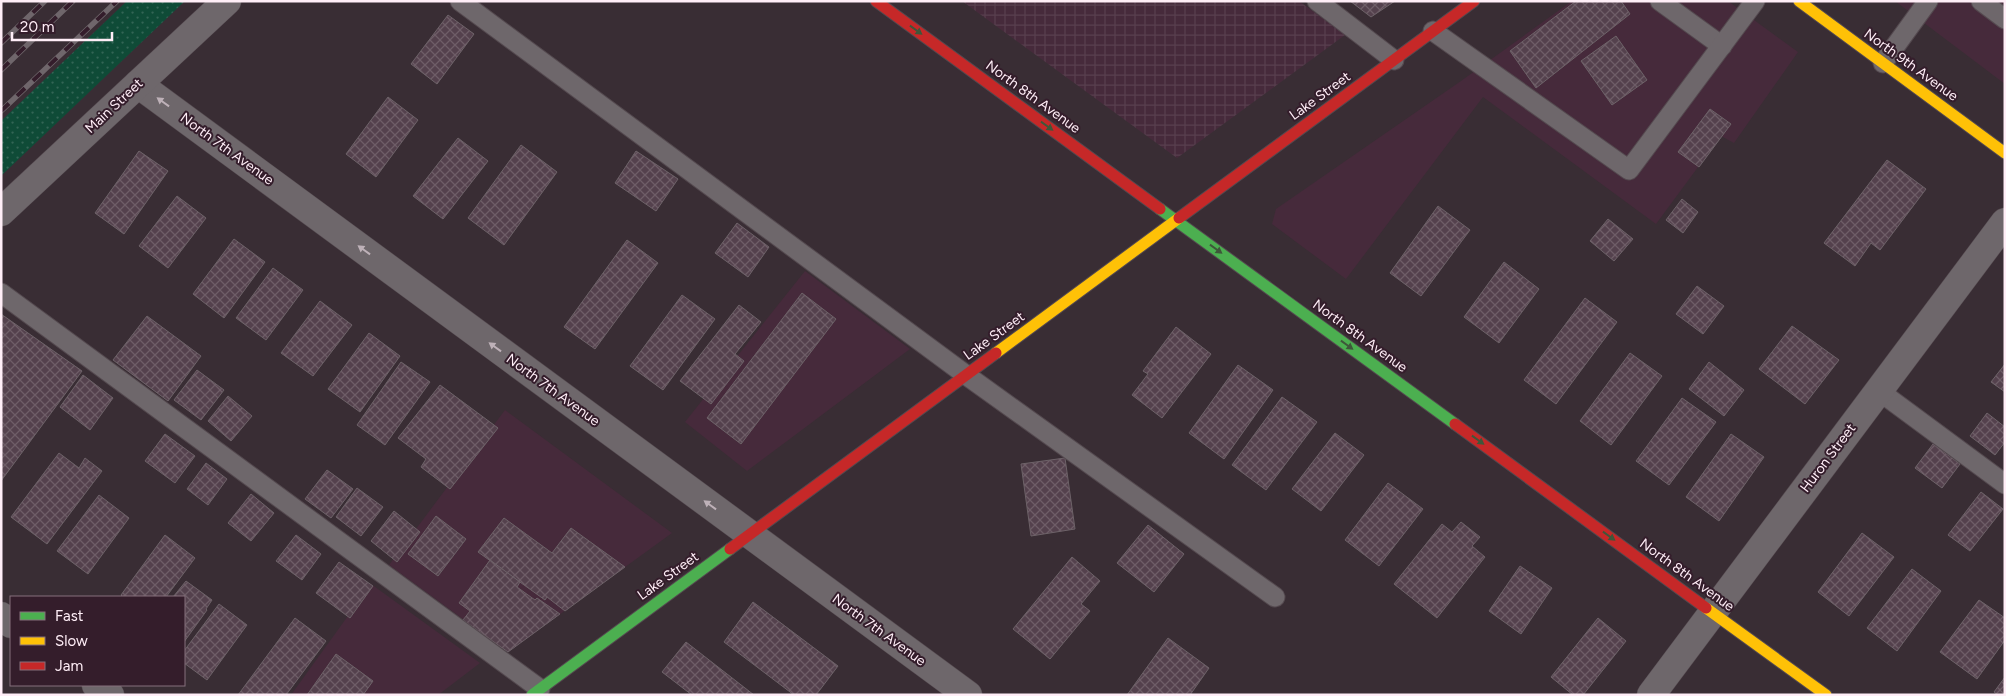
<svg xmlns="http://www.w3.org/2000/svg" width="2006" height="696" font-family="Figtree,sans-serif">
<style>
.built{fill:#462a3b}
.industrial{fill:url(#industrial-grid)}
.grass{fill:url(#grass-dots)}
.building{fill:url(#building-cross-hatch);stroke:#6d6268}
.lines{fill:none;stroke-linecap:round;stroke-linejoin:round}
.lane-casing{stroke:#54494f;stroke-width:21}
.street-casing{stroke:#54494f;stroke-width:29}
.fast-casing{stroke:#54494f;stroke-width:13}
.slow-casing{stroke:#54494f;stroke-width:13}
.jam-casing{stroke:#54494f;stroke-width:13}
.lane{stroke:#6e676b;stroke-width:19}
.street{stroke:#6e676b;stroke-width:28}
.fast{stroke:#4caf50;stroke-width:11}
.slow{stroke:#ffc107;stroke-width:11}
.jam{stroke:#c62828;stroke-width:11}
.rail-casing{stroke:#6f666b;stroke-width:5.5}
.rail{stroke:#341d2b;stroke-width:4;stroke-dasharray:11;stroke-linecap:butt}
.oneway{fill:#3e573a}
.oneway2{fill:#beb1b8}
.labels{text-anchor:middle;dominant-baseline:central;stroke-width:4;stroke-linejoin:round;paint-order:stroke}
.street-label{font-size:14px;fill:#ffeef7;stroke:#341d2b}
</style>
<defs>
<pattern id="industrial-grid" width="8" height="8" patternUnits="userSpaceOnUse" patternTransform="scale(1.25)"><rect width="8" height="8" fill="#462a3b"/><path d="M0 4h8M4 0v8" fill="none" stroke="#583f4e"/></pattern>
<pattern id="grass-dots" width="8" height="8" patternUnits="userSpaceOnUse" patternTransform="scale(1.25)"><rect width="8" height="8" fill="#0f4b37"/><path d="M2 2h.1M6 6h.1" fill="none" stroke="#336555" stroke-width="1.8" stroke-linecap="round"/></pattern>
<pattern id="building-cross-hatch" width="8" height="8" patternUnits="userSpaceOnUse" patternTransform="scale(1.25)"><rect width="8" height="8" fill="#54414d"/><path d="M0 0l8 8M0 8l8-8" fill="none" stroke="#6e5d67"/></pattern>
</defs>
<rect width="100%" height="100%" fill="#392d34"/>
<!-- built -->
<g class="built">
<path d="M1572,1H1728L1798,52L1734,143L1721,136L1656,224L1483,97L1346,279L1272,224L1276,209L1461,81Z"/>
<path d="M1895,1H2005V84Z"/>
<path d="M805,271L910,349L747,471L685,422Z"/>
<path d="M505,410L672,533L508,652L389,565Z"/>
<path d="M371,584L480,663L438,695H291Z"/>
</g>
<!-- industrial -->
<path class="industrial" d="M962,1H1299L1345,35L1177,158Z"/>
<!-- grass -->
<path class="grass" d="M127,1H185L1,176V121Z"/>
<!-- building -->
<g class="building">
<path d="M1350,1H1395L1371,17Z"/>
<path d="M1576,1H1621L1630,14L1536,88L1510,51Z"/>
<path d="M448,15L474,34L437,84L411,64Z"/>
<path d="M1616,36L1647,80L1612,105L1581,61Z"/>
<path d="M388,97L418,120L376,177L346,154Z"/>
<path d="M1710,109L1731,124L1699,167L1678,152Z"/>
<path d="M458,138L488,161L443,219L413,196Z"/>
<path d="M521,145L557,172L504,245L468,218Z"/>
<path d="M139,151L168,171L124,234L95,213Z"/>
<path d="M636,151L678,179L656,211L615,183Z"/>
<path d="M1887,160L1926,189L1880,250L1871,243L1855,266L1824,243Z"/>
<path d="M177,196L206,218L168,268L139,246Z"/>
<path d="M1682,199L1698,212L1683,233L1666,220Z"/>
<path d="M1438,206L1470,230L1421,296L1390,273Z"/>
<path d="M1608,219L1633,239L1614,261L1590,241Z"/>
<path d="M737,223L769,247L748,277L715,253Z"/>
<path d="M234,239L265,262L224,318L193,294Z"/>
<path d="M627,240L658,263L595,349L564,327Z"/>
<path d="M1504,262L1539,289L1499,343L1464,317Z"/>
<path d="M273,268L303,290L266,340L236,318Z"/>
<path d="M1697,286L1724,306L1703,334L1676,314Z"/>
<path d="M802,293L836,319L741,444L707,418Z"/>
<path d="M682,295L715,319L663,390L630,366Z"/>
<path d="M1585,298L1617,322L1556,404L1524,380Z"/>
<path d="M320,301L352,325L313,376L281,353Z"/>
<path d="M739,305L761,322L735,354L744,361L711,404L680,381Z"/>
<path d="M1,314L82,371L1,481Z"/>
<path d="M147,316L201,356L168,401L113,360Z"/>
<path d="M1792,326L1839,360L1805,404L1759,369Z"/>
<path d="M1176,327L1211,354L1162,418L1132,395L1148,374L1143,371Z"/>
<path d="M369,333L400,356L360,412L328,389Z"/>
<path d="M1630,353L1662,376L1611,445L1580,421Z"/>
<path d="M401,362L430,382L385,445L357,425Z"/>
<path d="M1709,362L1744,390L1724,416L1689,389Z"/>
<path d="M2005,364V392L1991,382Z"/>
<path d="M1238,365L1273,390L1224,459L1189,433Z"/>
<path d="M197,370L224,390L201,420L174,400Z"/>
<path d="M83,375L113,398L90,430L60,407Z"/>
<path d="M440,385L498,428L450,489L421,467L426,459L398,438Z"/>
<path d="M228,396L252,416L231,441L208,421Z"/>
<path d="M1282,397L1317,422L1266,490L1232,465Z"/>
<path d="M1682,398L1716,422L1669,485L1636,461Z"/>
<path d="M1987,413L2005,427V442L1995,455L1970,436Z"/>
<path d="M1335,433L1364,455L1321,511L1292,489Z"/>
<path d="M165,434L195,456L175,483L145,461Z"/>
<path d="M1731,434L1764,457L1719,521L1686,497Z"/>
<path d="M1933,444L1960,464L1942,488L1915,468Z"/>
<path d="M59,453L79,468L85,458L102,471L47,544L11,517Z"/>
<path d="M1065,458L1075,529L1031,536L1021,464Z"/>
<path d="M206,463L227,479L208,505L187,489Z"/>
<path d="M327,470L353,489L331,518L305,499Z"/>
<path d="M1388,483L1423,509L1379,566L1345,540Z"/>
<path d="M357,488L383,507L361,536L336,517Z"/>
<path d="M1981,492L2003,509L1970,551L1948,535Z"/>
<path d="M251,494L274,513L251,541L228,523Z"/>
<path d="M99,495L129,518L88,574L57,551Z"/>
<path d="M394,511L420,532L397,562L371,541Z"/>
<path d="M436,516L466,539L438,576L408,554Z"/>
<path d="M504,518L552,553L571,528L625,567L565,611L547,597L545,600L478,552Z"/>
<path d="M1461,522L1480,537L1472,546L1485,557L1437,618L1394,584L1442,524L1452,532Z"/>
<path d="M1148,525L1184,554L1154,592L1117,563Z"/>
<path d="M1862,533L1894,557L1849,616L1818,592Z"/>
<path d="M165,535L195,558L166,597H123L121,595Z"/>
<path d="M296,535L321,554L302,580L276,561Z"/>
<path d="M1072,557L1100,581L1081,604L1090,611L1050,659L1013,629Z"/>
<path d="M490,560L520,582L517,587L535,600L537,598L560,614L508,652L463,620L470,611L459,603Z"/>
<path d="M339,562L373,586L350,618L316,593Z"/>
<path d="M1520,566L1552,588L1521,634L1489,611Z"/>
<path d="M1912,569L1941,591L1897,651L1867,628Z"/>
<path d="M186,581L212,600L206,609L207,610L184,642V597H173Z"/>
<path d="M1979,600L2005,618V640L1977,679L1940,652Z"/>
<path d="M753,602L838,666L816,695H794L724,642Z"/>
<path d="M219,604L247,625L207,680L184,663V651Z"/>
<path d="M295,618L326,641L286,695H238Z"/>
<path d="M1598,618L1626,641L1583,695H1573L1551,677Z"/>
<path d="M1168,638L1209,668L1190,695H1127Z"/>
<path d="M686,642L754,695H692L662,672Z"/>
<path d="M336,654L373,681L363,695H307Z"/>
<path d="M2005,677V695H1998L1994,692Z"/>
</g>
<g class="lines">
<!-- lane casing -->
<g class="lane-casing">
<g id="lane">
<path d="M460,1L966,375L1275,597"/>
<path d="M1317,1L1394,60"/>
<path d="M1660,1L1722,46"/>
<path d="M1981,1L2005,19"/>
<path d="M1433,31L1629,170L1755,1"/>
<path d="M1883,63L1928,1"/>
<path d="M1,293L540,689"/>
<path d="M1879,391L2005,484"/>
</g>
</g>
<!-- street casing -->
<g class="street-casing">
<g id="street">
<path d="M138,84L968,695"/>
<path d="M1,212L227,1"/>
<path d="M1,616L11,624"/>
<path d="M96,685L110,695"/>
<path d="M1651,695L2005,222"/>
</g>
</g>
<!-- fast casing -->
<g class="fast-casing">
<g id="fast">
<path d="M1160,209L1455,424"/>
<path d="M532,695L730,549"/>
</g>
</g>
<!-- slow casing -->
<g class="slow-casing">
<g id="slow">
<path d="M1799,1L2005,153"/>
<path d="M996,353L1179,218"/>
<path d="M1706,608L1826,695"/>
</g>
</g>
<!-- jam casing -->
<g class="jam-casing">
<g id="jam">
<path d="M876,1L1160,209"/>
<path d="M1179,218L1474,1"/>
<path d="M1455,424L1706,608"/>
<path d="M730,549L996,353"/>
</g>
</g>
<!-- lane -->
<use href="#lane" class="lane"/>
<!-- street -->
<use href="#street" class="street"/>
<!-- fast -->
<use href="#fast" class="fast"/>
<!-- slow -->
<use href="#slow" class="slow"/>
<!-- jam -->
<use href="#jam" class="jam"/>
<!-- rail casing -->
<g class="rail-casing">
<g id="rail">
<path d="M1,43L45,1"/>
<path d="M1,70L73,1"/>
<path d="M1,111L117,1"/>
</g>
</g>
<!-- rail -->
<use href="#rail" class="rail"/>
</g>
<!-- one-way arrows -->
<defs><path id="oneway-solid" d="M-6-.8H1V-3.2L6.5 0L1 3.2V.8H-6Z" transform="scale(1.25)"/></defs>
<g class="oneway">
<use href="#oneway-solid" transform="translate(916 30) rotate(36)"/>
<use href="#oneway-solid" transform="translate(1047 126) rotate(36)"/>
<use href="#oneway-solid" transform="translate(1216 249) rotate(36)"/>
<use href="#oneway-solid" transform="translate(1347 345) rotate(36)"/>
<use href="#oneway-solid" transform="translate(1478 440) rotate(36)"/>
<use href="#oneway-solid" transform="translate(1609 536) rotate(36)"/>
</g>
<g class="oneway2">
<use href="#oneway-solid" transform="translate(163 102) rotate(-144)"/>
<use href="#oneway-solid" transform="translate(364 250) rotate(-144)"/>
<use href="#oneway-solid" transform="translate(495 347) rotate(-144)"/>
<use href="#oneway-solid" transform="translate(710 505) rotate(-144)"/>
</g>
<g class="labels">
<!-- street labels -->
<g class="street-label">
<text transform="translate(1911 65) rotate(36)">North 9th Avenue</text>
<text transform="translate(1320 96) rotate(-36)">Lake Street</text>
<text transform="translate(1033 97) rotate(36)">North 8th Avenue</text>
<text transform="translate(114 106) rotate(-43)">Main Street</text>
<text transform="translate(227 149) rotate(36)">North 7th Avenue</text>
<text transform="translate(994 336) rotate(-36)">Lake Street</text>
<text transform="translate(1360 336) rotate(36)">North 8th Avenue</text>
<text transform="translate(553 390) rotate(36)">North 7th Avenue</text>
<text transform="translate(1828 458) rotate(-53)">Huron Street</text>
<text transform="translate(1687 575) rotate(36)">North 8th Avenue</text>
<text transform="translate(668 576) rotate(-36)">Lake Street</text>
<text transform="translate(879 630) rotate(36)">North 7th Avenue</text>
</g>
</g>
<!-- border -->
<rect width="2006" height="696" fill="none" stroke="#ffeef7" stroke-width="5"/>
<!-- legend -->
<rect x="10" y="596" width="175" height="90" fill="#341d2b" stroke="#85717d"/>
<rect x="20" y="612" width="25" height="8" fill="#4caf50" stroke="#85717d"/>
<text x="55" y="621" font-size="15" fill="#ffeef7">Fast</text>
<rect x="20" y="637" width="25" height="8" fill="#ffc107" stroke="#85717d"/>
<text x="55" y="646" font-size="15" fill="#ffeef7">Slow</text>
<rect x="20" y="662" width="25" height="8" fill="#c62828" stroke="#85717d"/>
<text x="55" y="671" font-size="15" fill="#ffeef7">Jam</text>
<!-- scale -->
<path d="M12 32v8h100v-8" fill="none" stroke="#ffeef7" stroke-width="2.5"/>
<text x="20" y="32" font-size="15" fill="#ffeef7" stroke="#341d2b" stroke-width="4" paint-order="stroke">20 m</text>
</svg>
